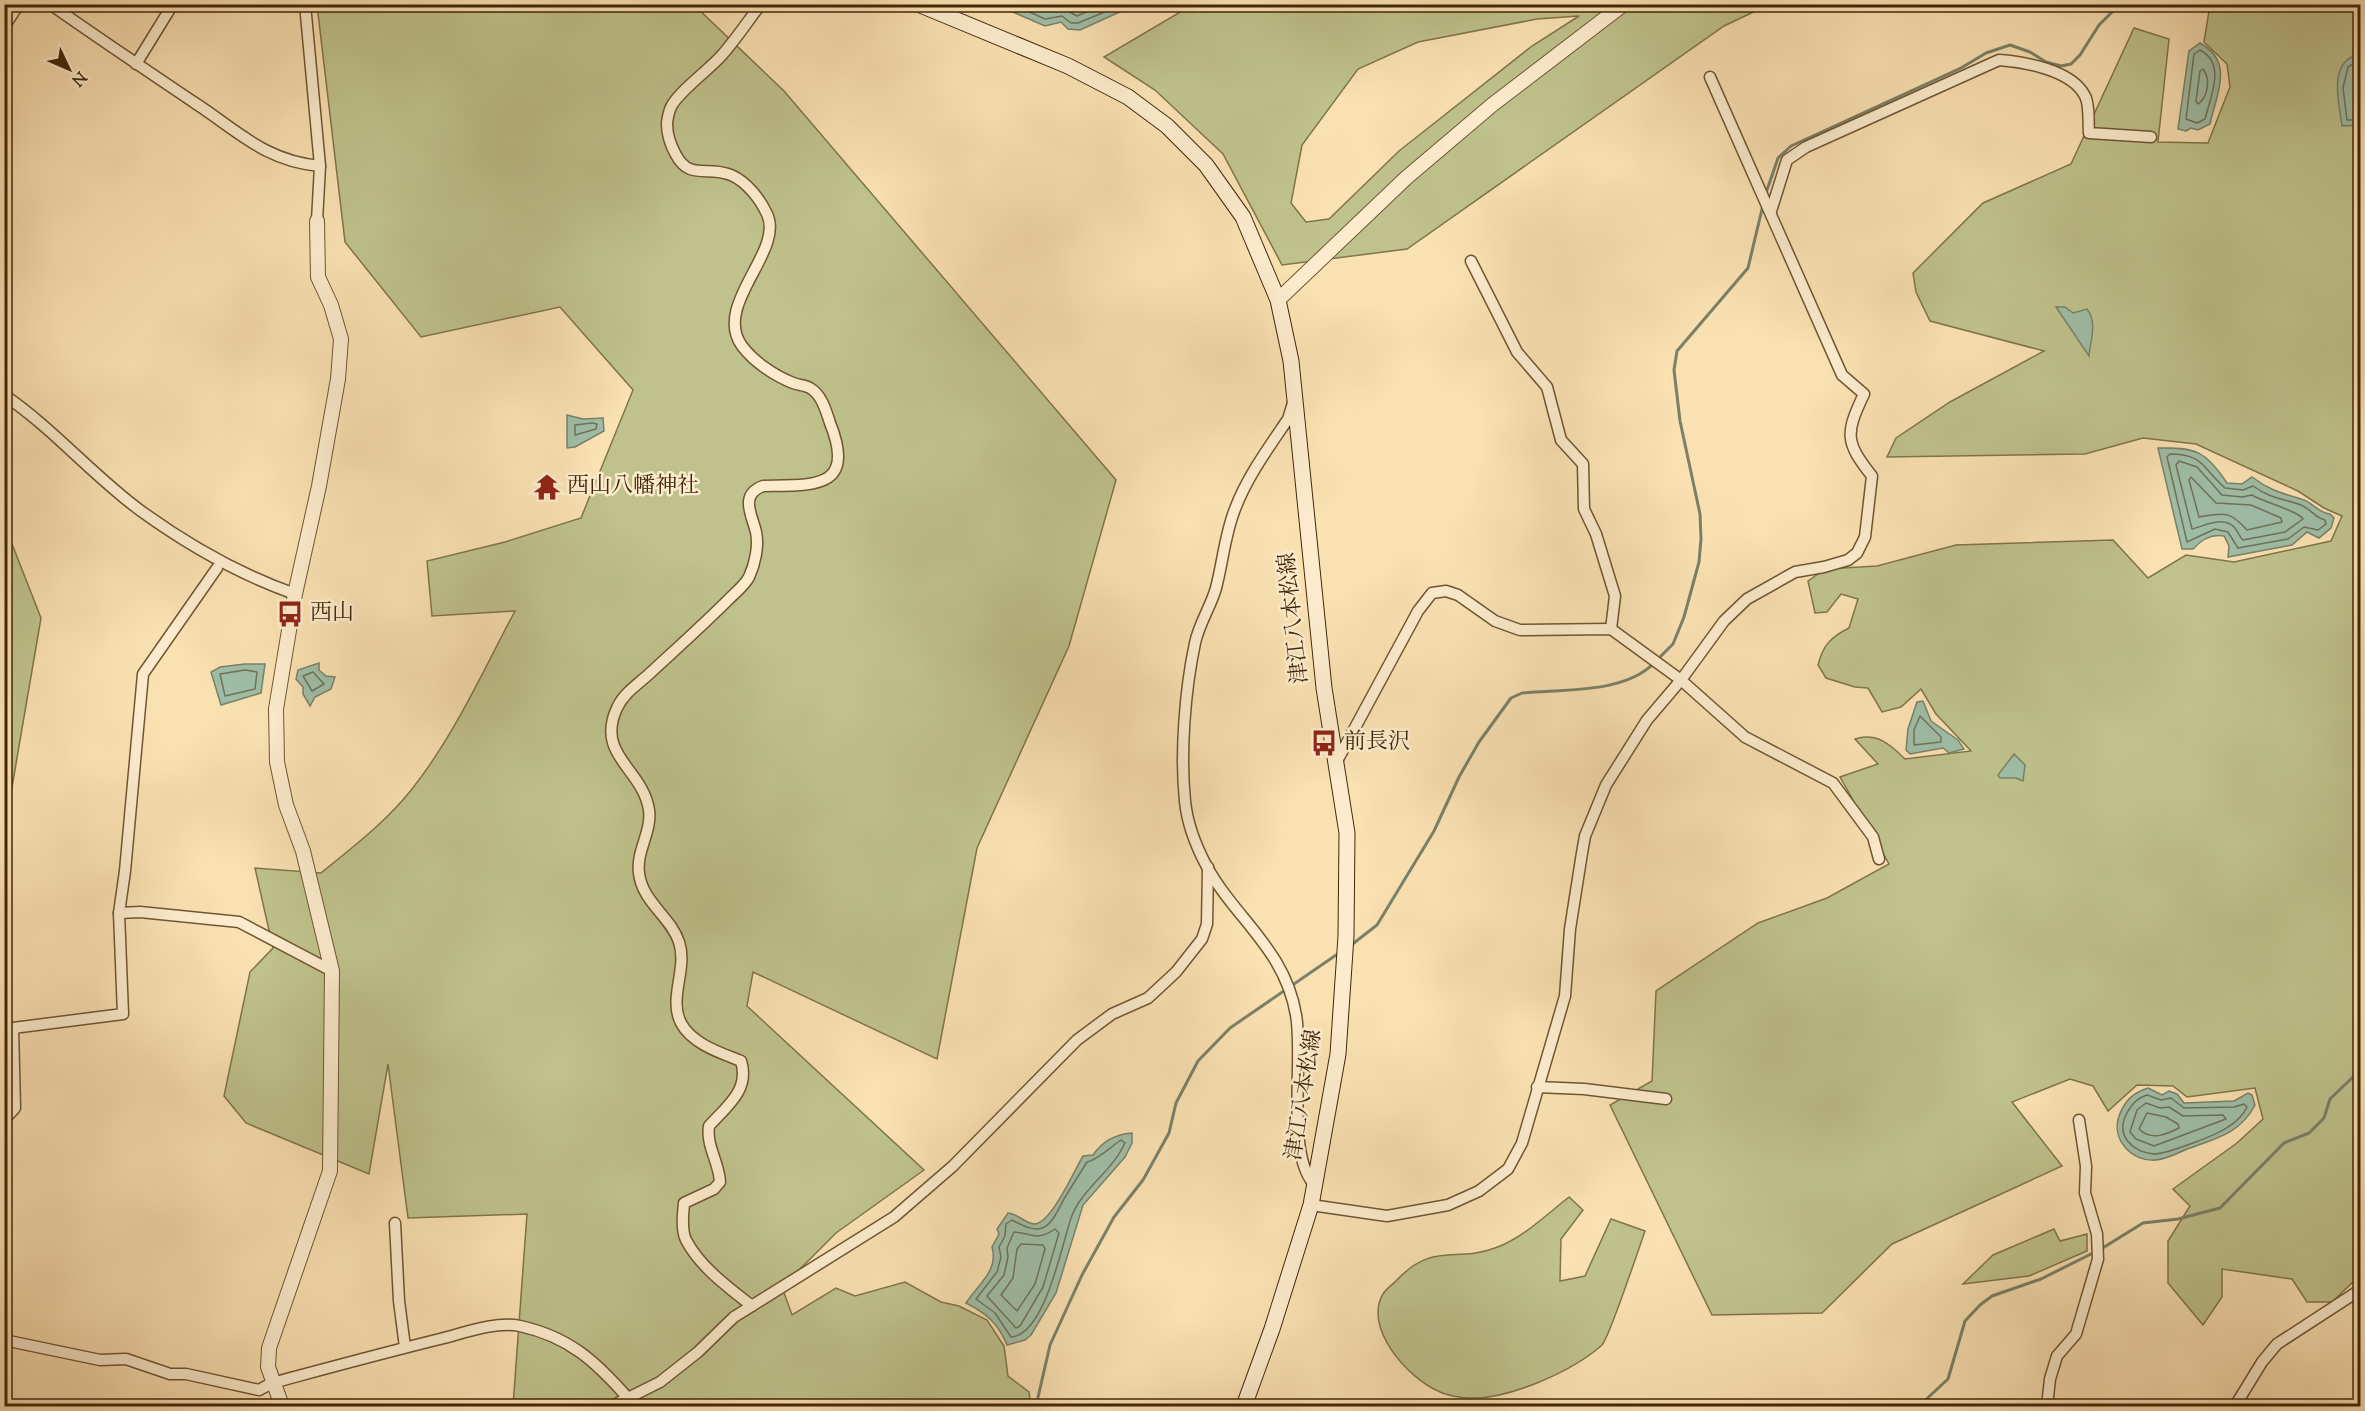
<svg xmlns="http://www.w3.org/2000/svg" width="2365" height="1411" font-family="'Sorts Mill Goudy','Noto Serif JP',serif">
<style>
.green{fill:#bfc28c;stroke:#80744a;stroke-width:1.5;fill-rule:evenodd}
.water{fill:#9fbea7;stroke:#7a8168;stroke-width:1.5}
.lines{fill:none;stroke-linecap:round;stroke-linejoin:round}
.shore{stroke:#707258;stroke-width:1.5}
.stream{stroke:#7a8168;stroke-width:3}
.minor-casing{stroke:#705533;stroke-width:13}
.tertiary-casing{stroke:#705533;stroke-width:16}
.secondary-casing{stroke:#422609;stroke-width:17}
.minor{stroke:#fceccd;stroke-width:10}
.tertiary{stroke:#fceccd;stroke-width:14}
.secondary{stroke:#fceccd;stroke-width:15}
.labels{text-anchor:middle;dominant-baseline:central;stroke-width:5;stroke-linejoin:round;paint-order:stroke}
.poi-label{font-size:22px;fill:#422609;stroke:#fceccd;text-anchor:start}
.street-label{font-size:22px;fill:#422609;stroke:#fceccd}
</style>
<rect width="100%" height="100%" fill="#fae1b2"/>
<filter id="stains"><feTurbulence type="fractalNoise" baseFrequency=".00333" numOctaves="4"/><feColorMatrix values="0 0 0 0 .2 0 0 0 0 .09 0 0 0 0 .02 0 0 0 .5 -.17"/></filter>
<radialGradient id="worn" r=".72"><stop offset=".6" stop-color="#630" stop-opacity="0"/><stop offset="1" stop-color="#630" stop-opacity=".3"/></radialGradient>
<!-- green -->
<g class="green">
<path d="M317,5H694L784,91L1116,480L1069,646L977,848L937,1059L753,972L747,1006L924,1170L836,1233L782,1287L792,1315L836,1288L855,1296L905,1282L941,1302L959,1306L987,1320L1004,1346L1008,1376L1029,1392L1031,1406H513L527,1214L408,1218L388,1064L369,1174L246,1123L224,1096L250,972L273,948L255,868L321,873C353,847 386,822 412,789C454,736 483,671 515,611L432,616L427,561L505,542L581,518L633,390L560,307L421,337L345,242Z"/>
<path d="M1192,5H1768L1724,26L1407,249L1282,265L1223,154L1155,90L1104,57ZM1579,16L1532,46L1399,151L1329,219L1306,222L1291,203L1302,145L1358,69L1418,42L1537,19Z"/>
<path d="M2210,5H2360V53L2353,55L2360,125V1270L2355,1280L2332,1302H2307L2292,1279L2222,1269V1297L2203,1325L2168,1283V1241L2190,1206L2173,1189L2237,1143L2263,1119L2255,1088L2187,1097L2173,1086L2137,1085L2108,1111L2093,1086L2070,1079L2012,1102L2062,1166L1892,1244L1822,1313L1712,1315L1610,1105L1652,1081L1656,991L1758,923L1827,898L1889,864L1840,777L1878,764L1855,739C1877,732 1891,745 1905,759L1971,751L1936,714L1921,689L1901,707L1882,712L1868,688L1855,687L1826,678L1818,665C1823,645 1831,637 1849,628L1858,599L1841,594L1827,612L1815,613L1808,581L1825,569L1877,566L1956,545L2113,540L2148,578L2186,555L2234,562L2331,541L2342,516L2324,508L2298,491L2196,444L2143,438L2085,454L1887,457L1896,438L1950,402L2044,351L1930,321L1916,292L1913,273L1983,203L2071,164L2134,28L2169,39L2158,142L2208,143L2230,87L2227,64L2204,42Z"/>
<path d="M5,526L41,618L5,828L4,526Z"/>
<path d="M1569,1197L1583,1210L1561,1239L1560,1281L1585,1276L1611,1219L1645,1231C1639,1248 1609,1338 1602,1345C1573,1371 1508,1400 1469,1398C1460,1398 1446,1395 1438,1391C1408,1378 1363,1328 1383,1294C1386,1289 1392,1285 1396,1281C1433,1241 1455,1263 1495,1248C1523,1238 1546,1215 1569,1197Z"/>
<path d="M2054,1229L2060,1241L2087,1234V1251L2029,1276L1963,1284L1993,1255Z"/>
</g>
<!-- water -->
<g class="water">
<path d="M997,5H1135L1080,30L1068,29L1061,22L1045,26Z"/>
<path d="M2200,43C2235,62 2216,95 2210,124L2198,130L2191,128L2186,131L2178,129L2189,51Z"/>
<path d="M2360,54V125L2342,126C2339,102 2327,61 2360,54Z"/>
<path d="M2056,307H2065L2073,313L2087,309C2098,323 2090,341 2089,356Z"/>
<path d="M567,415L583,419L603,418L604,431L575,447L567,448Z"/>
<path d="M2158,448C2195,447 2206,451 2227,483L2242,484L2252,477C2269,490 2281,493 2301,499C2313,502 2318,513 2330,514L2334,518L2331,528L2319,538L2307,532L2292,545L2228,557L2229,546L2224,536C2212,534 2201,540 2193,549H2182Z"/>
<path d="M319,663V670L326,676L335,677L331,689L315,697L310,706L303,694V687L296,679L298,670Z"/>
<path d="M245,664H265L261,693L221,705L211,672L220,667Z"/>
<path d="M1923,701L1931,721L1958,740L1964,749L1949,753L1943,748L1910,754L1906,750L1908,729L1917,702Z"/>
<path d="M2014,754L2025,765L2023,781L2016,778H2000L1998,775Z"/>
<path d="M2148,1088L2162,1095L2169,1091L2177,1094L2184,1103L2234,1101L2248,1093L2252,1095L2255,1105C2241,1133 2215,1139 2187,1149C2178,1153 2167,1159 2156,1160C2131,1162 2111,1139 2119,1116C2125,1100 2133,1093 2148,1088Z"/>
<path d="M1132,1133V1143L1125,1157L1083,1205L1056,1293L1031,1335L1025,1340L1007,1345C998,1323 986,1313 966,1303C978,1284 999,1271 992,1247L999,1234L997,1229L1008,1213C1018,1214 1025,1223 1034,1224C1051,1224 1074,1171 1083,1156L1093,1155C1102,1142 1116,1134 1132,1133Z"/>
</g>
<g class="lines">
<!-- shore -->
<g class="shore">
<path d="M1012,4L1045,19L1062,16L1071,23H1078L1124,4"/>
<path d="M1031,4L1046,11L1064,9L1077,16L1105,4"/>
<path d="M2200,50C2227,64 2210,98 2205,119L2197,123L2186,119L2194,54Z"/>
<path d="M2360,60L2348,67L2343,88L2347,120H2360"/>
<path d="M2203,69C2211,79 2208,97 2198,104L2196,101L2200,71Z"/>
<path d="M592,423L597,424L596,429L575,435V425Z"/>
<path d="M2170,454C2204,454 2203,469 2225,488L2243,490L2253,486C2271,499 2282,498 2301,505C2311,509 2315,518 2325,520L2326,524L2318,530L2304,527L2288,539L2238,548L2228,532L2215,529L2187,542L2167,457Z"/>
<path d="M2179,461L2197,467L2222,495L2242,497L2252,495C2263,502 2301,512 2303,519L2285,532L2243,540C2239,536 2238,532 2235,528C2223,515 2205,526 2192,529L2176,465Z"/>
<path d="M2191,477L2216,503L2251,505L2281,518L2282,522L2247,530C2229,510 2224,513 2199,517L2189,480Z"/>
<path d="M245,670L257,672L255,689L225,696L220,674Z"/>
<path d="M313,672L324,684L312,691L303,676Z"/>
<path d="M1920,716L1941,737V742L1914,745V730Z"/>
<path d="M2147,1095L2161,1100L2171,1098L2184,1108L2234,1107L2244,1104L2247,1107C2243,1116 2236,1122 2228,1127C2217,1135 2167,1154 2154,1154C2133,1152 2117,1137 2125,1117C2130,1106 2136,1098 2147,1095Z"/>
<path d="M2146,1103L2160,1108L2169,1107L2183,1116L2223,1115L2226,1119L2154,1146L2136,1139L2130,1132L2137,1110Z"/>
<path d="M2147,1113L2166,1117L2178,1124L2179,1128C2165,1135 2151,1141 2139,1129Z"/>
<path d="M1121,1140L1125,1143C1112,1172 1082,1188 1071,1218C1062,1244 1045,1335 1011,1337L995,1313L976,1299L997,1272L1001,1257L999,1247L1005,1236L1006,1224L1012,1220C1044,1238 1049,1228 1064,1199C1071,1187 1079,1175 1087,1162C1099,1159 1109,1148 1121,1140Z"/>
<path d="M1055,1229L1059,1233L1043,1287L1020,1326L1016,1328L987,1296L1004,1275L1008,1257L1007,1248L1014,1232C1032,1233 1036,1242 1055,1229Z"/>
<path d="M1021,1244L1043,1245L1045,1249L1035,1284L1017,1311L1001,1295L1013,1278L1017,1249Z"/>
</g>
<!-- stream -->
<g class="stream">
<path d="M2199,4L2247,7L2262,4"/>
<path d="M1766,193L1778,158L1791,146L1961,68L1986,53L2010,45L2030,52L2046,62L2061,66L2071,64L2080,55L2099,25L2119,5L2138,4"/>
<path d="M1658,659L1673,644L1684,617L1699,562L1701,539L1700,514L1680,421L1674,370L1677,351L1748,268L1763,205"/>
<path d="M1350,946L1377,925L1434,831L1459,777L1479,742L1511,698L1522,693C1562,689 1624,694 1654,663"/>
<path d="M2101,1249L2143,1223L2178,1219L2220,1208L2284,1143L2309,1133L2324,1118L2330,1099L2353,1077L2360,1073"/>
<path d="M1036,1406L1050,1345L1082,1275L1114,1217L1143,1180L1169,1133L1176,1103L1198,1061L1230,1028L1339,953"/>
<path d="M1919,1406L1948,1379L1965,1321L1980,1305L1992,1296L2041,1279L2095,1252"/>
</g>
<!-- minor casing -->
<g class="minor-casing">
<g id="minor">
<path d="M50,4C98,38 146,70 195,103C238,131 265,161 320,166"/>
<path d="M305,4L320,166L317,221"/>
<path d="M4,27L19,4"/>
<path d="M136,64L173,4"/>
<path d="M1771,211L1787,160L1806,147L1999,60C2025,62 2072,70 2085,96C2090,105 2088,123 2089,133L2151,137"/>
<path d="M1471,261L1517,352L1547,387L1561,440L1583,464L1584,509L1596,534L1615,596L1611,629"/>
<path d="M4,395C54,429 93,476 141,511C188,545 241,575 295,594"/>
<path d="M1293,403L1288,419C1269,447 1247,477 1235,509C1225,534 1223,561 1216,588C1211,606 1199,624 1195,643C1185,690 1180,753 1185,801C1187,822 1196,846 1206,865C1235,919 1285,949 1296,1015C1304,1059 1286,1151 1313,1183"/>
<path d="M1337,761L1418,611L1432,593L1446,591L1458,595L1495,621L1520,630L1611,629L1681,680L1745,737L1833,783L1873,837L1879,859"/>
<path d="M119,913L140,912L239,922L332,971"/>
<path d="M1537,1087L1584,1089L1666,1099"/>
<path d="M4,1120L15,1108L13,1028L123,1014L119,913L125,871L143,674L217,568"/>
<path d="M1311,1205L1387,1216L1448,1205L1479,1191L1508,1169L1522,1143L1565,996L1570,929L1582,853L1585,836L1606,785L1647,720L1681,680L1724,621L1747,599L1795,572L1824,567L1848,560L1857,553L1865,537L1872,476C1845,442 1845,434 1864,394L1842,375L1710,77"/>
<path d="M395,1223L399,1301L405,1347"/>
<path d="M752,1306C729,1288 700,1267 686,1240C681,1230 683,1214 684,1203L714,1189L720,1182C719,1162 706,1146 709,1126C727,1106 750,1090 741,1061C721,1053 692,1044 681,1023C668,998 688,969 679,942C671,917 642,902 639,873C636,851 652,832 649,810C643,769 595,755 617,708C623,694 637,685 648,675C675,650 702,626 728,600C735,593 745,585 749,577C755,564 759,546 756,532C752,515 739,495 763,486C813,485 857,490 830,423C826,411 822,395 810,388C805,385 798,385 793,383C775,376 754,362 742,346C712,305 785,251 767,214C760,199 747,182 731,175C708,165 690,181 676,155C671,146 667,135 667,124C667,120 669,111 671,107C678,92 710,69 722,55C736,39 748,21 761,4"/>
<path d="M4,1340L100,1360L126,1359L170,1374H186L259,1390L272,1383C328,1368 383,1353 440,1339C464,1333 495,1321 520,1326C570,1337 596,1362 628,1398"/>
<path d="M612,1406L660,1382L698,1352L734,1317L894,1217L953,1166L1077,1040L1112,1014L1148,998L1176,972L1202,939L1207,924L1208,867"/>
<path d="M2047,1406L2050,1379L2057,1356L2076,1334L2098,1259L2097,1234L2085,1193L2086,1166L2079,1120"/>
<path d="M2235,1406L2262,1362L2277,1344L2360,1290"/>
</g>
</g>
<!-- tertiary casing -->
<g class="tertiary-casing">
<g id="tertiary">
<path d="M1278,300L1406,178L1492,105L1624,4"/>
<path d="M282,1406L268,1367L269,1348L330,1171L332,971L303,851L286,805L277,762L276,709L295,594L319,486L338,379L341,339L331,305L318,277L317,221"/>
</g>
</g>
<!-- secondary casing -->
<g class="secondary-casing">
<path id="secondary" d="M918,4L1068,66L1128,97L1167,126L1206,165L1243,217L1278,300L1291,361L1324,688L1347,833L1346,936L1338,1054L1311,1205L1272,1329L1244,1406"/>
</g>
<!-- minor -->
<use href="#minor" class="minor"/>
<!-- tertiary -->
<use href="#tertiary" class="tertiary"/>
<!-- secondary -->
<use href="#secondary" class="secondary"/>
</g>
<!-- icons -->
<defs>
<g id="temple-bare" transform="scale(2.07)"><path d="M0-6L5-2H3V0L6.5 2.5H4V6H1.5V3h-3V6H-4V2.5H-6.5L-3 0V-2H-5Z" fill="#8f2418" stroke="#fceccd" stroke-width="2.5" paint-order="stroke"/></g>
<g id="bus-bare" transform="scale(2.07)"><path d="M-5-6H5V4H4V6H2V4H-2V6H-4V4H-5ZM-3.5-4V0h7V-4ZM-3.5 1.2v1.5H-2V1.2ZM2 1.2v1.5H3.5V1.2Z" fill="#8f2418" stroke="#fceccd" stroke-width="2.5" paint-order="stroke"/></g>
</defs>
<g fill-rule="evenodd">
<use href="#temple-bare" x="547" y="487"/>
<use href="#bus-bare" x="290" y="614"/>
<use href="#bus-bare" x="1324" y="743"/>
</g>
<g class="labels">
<!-- poi labels -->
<g class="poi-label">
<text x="567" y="487">西山八幡神社</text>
<text x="310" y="614">西山</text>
<text x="1344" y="743">前長沢</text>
</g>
<!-- street labels -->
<g class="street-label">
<text transform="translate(1295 618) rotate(-96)">津江八本松線</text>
<text transform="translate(1305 1095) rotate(-81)">津江八本松線</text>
</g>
</g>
<!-- margin -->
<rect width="2365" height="1411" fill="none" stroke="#fae1b2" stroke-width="24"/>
<rect x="6" y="6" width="2353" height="1399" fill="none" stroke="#422609" stroke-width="3"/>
<rect x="12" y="12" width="2341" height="1387" fill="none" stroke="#422609" stroke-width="1.5"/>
<!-- north arrow -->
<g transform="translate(69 69) rotate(134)" stroke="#fceccd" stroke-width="4.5" paint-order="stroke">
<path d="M0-4.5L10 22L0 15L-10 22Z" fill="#422609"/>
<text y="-9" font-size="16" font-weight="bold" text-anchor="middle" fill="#422609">N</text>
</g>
<rect width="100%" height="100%" filter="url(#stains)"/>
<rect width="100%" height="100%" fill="url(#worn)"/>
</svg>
